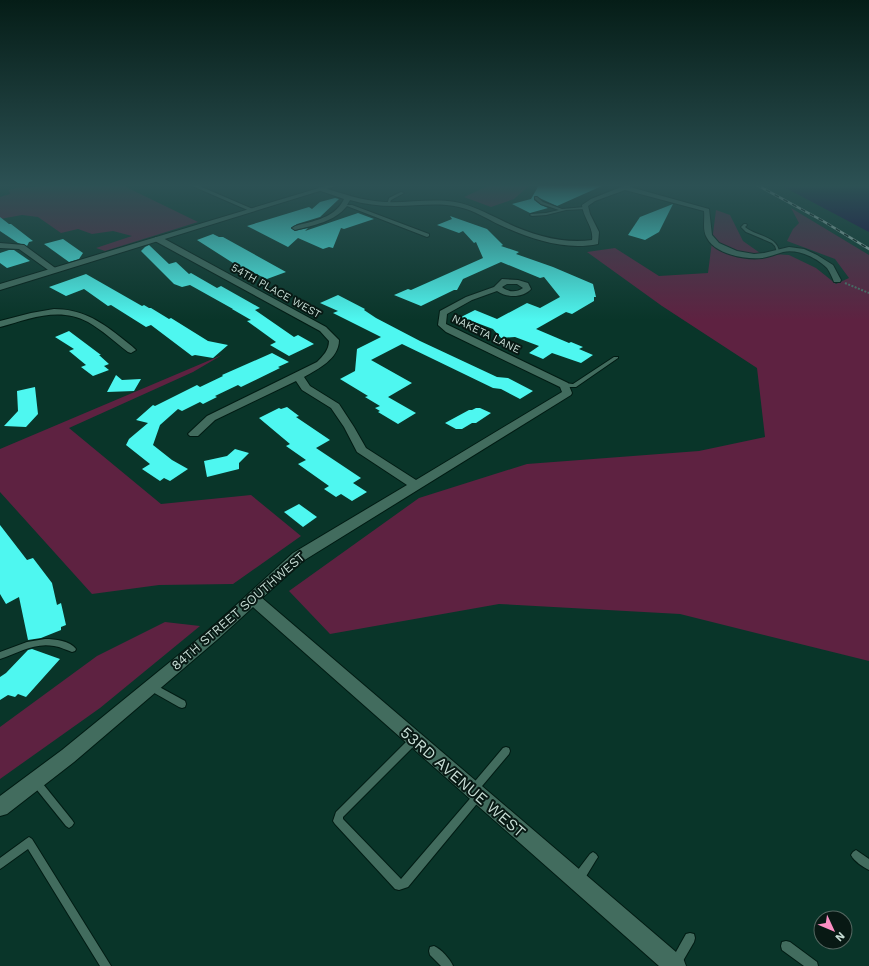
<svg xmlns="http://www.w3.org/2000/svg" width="869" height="966" font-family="'Work Sans',sans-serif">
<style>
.green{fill:#5e2241}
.water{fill:#190040}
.building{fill:#4ef7f0}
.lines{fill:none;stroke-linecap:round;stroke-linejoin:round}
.service-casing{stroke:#001b13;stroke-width:2}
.minor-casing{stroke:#001b13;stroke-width:2}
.tertiary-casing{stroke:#001b13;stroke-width:2}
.path{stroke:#4e7268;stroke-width:2;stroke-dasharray:2 1.5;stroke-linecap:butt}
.service{fill:#426c5e;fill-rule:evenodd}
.minor{fill:#426c5e;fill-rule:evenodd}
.tertiary{fill:#426c5e;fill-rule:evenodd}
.rail-casing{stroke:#b2cac2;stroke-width:2.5}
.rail{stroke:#081914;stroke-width:1.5;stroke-dasharray:5;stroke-linecap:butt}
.labels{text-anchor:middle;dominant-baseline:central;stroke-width:4;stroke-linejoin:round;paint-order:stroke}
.far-street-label{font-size:11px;fill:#c6dcd4;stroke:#081914}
.street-label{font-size:13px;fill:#c6dcd4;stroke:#081914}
.near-street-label{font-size:16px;fill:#c6dcd4;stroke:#081914}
</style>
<rect width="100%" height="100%" fill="#093529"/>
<!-- green -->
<g class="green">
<path d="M46,185H124L128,188L198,222L105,251L96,248L132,236L113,231L92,234L78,229L61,233L38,217L22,215L0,219V197L10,194L9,190C21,185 34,189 46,185Z"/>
<path d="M490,185H530L514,199L491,207L464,197Z"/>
<path d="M791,208L869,255V661L680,614L499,604L330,634L289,591L419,498L527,464L699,451L765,437L757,368L662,306L587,252L615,248L659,276L708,273L716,210L730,215L743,241L760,253L789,255L816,268L836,284L849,278L835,259L787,241L793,229L799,223Z"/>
<path d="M222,355L193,372L69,428L161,504L251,495L301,536L233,584L159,585L92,594L0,492V449Z"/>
<path d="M165,622L200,626L100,708L0,779V727L97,656Z"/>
</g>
<!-- water -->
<path class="water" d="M780,185H869V232Z"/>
<!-- building -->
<g class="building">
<path d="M539,185H604L557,206L535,196L534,200L541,205L548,208L530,213L512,204L531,199Z"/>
<path d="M335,198L339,199L320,217L297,224L291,228L295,231L308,228L305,231L358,213L374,219L344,229L341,228L333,248L329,247L323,249L298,238L288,247L247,226L309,207L312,209L320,202Z"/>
<path d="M673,204L659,232L645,240L628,235L640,217Z"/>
<path d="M450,216L487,229L503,245L501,246L519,252L516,254L553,267L593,284L596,297H594V301L572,314L566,312L536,329L569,343L571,342L583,347L579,349L593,355L581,363L552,353L543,359L529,353L539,346L515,337L501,338L493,329L461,317L475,310L497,319L527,303L540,308L560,297L544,277L540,278L501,262L463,279L457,290H454L421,306L394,295L408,289L411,290L483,258L476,242L474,243L463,231L459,233L437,225L452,219Z"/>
<path d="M0,217L9,224H11L33,241L29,242L27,246L18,243L0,231Z"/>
<path d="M213,234L219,237H223L286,272L267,279L233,263L197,240Z"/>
<path d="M63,239L83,253L79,259L69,262L44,244Z"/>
<path d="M149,245L169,264L176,262L189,274L191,273L217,288L221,286L260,308L255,310L294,337L298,335L314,344L289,356L270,345L276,342L247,321L251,320L232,309H233L190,285L182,287L174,284L141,251L145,247Z"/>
<path d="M9,250H14L30,261L7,268L0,263V253Z"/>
<path d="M86,274L142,306L144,305L149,308H151L169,319L171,318L208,341L228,345L213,358L195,355L192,356L151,325L146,327L111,305L108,306L84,289L66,296L49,287Z"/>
<path d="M338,295L365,309L364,310L376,318L420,341L497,377L508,378L533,391L520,399L501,389L493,388L402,344L371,360L412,383L388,397L416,413L398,424L378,412L380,411L375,408L380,406L365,397L368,396L340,379L355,371L357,349L381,337L333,313L338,311L320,303Z"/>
<path d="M69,331L101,355H99L109,364L104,366L109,370L93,376L81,367L86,365L69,351L74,349L55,337Z"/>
<path d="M272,353L289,362L278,367L280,368L241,387L238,385L215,396L217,397L203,404L200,402L182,411L178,409L160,425L153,445L172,460L188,469L170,481L164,478L160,481L142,469L150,464L126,445L129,439L148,423L136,420L153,405L155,406L197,385L200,387L223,376L222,375Z"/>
<path d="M116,375L122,380L141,379L134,391L107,392Z"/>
<path d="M35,387L38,414L26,427L4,426L18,411L17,391Z"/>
<path d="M287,407L299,416L296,417L330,440L316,448L361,478L353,483L367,492L352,501L341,494L336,497L324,489L329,486L298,464L306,460L286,446L290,444L259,418L279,408L281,409Z"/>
<path d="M476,408H480L491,413L476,423H472L462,429H456L445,423L469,410H472Z"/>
<path d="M235,449L249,453L239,463V469L207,477L204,461L227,456Z"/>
<path d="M299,504L317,517L303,527L284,512Z"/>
<path d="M0,525L27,560L33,558L52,583L57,605L61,603L66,625L61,627V630L41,638L28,640L19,597L6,604L0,594Z"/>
<path d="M32,649L60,659L26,697L18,694L15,697L8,695L0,700V677L6,673L28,650Z"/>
</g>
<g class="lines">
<!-- service casing -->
<g class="service-casing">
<g id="service">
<path d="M620,185H624L629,186L627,187Z"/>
<path d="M401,192L404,193L391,200L389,205H387L389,198Z"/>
<path d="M535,197H537L543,202L562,209L585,207L587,208L585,209L566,210L546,215L532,216L530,215L531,214L546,213L559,210L541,204L535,199Z"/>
<path d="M744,224H746L747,225L745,227C755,236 778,236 779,252H777L775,246L772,243L751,234L746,232L741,227Z"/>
<path d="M614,357H618V358L576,387H564L561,385L564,383L573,384Z"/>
<path d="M45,639C55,639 70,641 76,649L75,651L72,652C66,650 61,647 54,646C35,642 18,653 0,659V652L27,642Z"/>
<path d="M152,683L185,701L186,704L185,707L182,708L179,707L149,690L148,687L149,684Z"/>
<path d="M414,736L417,737L418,740L417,743L343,817V819L401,879L474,794L477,792L480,794L482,797L480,800L408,887L399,890L395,889L335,824L333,821L336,812L411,737Z"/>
<path d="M506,747L509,748L510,751L509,754L477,792L474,793L471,792L469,789L471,786L503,748Z"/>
<path d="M36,778L39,779L72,820L74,823L72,826L69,828L66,826L33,785L31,782L33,779Z"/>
<path d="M29,837L32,839L111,966H100L28,849L3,867L0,869V858L26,839Z"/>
<path d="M856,850L869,859V870C863,867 854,861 851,855L853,852Z"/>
<path d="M593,852L596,854L598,857L596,860L582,883L578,884L574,883L573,879L574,875L590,854Z"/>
<path d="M690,933L694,934L695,938L694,942L680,966H672L671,963L672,959L686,934Z"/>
<path d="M786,941L790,942L817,962L818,966H804L782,950L781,946L782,942Z"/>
<path d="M434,946C441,949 450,959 453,966H441L430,955L429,951L430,947Z"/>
</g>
</g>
<!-- minor casing -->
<g class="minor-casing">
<g id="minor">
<path d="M190,185H197L255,210L250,211Z"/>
<path d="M626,185H632L630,187L709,209L712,235L719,243L737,251L754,254L764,253L789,247L804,249L817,255L833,265L841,280L840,282H834C832,277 830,272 827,268C816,257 798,249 783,252C776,254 769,257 762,258C746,260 715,254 707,238C702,230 705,220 704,211L625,190L595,201L588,206L590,214L599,232L598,244C565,251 530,239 500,225C487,219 474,210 459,207C438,202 416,206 395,206C379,206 364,204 350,200L347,205H352L429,234V236L427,237L347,206C334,222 314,225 295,230L292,228C296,225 302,224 307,223C322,219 337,214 344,199L318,190V188L320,187C342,193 362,201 385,202C409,203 432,198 455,202C472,205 486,213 501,220C529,234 560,244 592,240C594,227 583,218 582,205L591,199Z"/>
<path d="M155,237H161L326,327L339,340C339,359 318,369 304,377L310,386L339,404L354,427L366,448L416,480L562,392L560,387L446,332L438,325L440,311L466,297L494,287L502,279L518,280L528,283L531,289C523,298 507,298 497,291L472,300L447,314L446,324L568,383L572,393L571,395L303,561L262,598L683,958L686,966H659L253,607L218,639L74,762L7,814L0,816V796L62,750L208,631L293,553L407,485L357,452L344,427L331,408L302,390L296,381L215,420L198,436H190L188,434L190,432L207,416L317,362C323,356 329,350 329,341L320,331L155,241ZM507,284H517L523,288C516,293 508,292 502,287Z"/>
<path d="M0,243L24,245L58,270L57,272H51L19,249L0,248Z"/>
<path d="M54,309C80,309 99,320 119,336C124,340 131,345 136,350L131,353L128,352C115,342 102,330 88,322C59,306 29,319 0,327V321L31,313Z"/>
</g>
</g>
<!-- tertiary casing -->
<g class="tertiary-casing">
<path id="tertiary" d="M329,185H339L0,290V284Z"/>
</g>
<!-- path -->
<path class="path" d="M845,283L869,293"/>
<!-- service -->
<use href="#service" class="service"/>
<!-- minor -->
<use href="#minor" class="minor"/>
<!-- tertiary -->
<use href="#tertiary" class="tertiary"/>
<!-- rail casing -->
<g class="rail-casing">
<path id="rail" d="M757,185L823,221L869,249"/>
</g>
<!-- rail -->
<use href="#rail" class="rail"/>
</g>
<!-- sky -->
<linearGradient id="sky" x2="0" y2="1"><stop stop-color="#051d17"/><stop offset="0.58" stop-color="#2c5154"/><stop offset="1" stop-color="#2c5154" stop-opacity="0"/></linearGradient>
<rect width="869" height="320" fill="url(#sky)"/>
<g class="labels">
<!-- far-street labels -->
<g class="far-street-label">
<text transform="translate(276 291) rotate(29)">54TH PLACE WEST</text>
<text transform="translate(486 334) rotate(26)">NAKETA LANE</text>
</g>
<!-- street labels -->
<g class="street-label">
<text transform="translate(238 611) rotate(-41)">84TH STREET SOUTHWEST</text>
</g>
<!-- near-street labels -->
<g class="near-street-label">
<text transform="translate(463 782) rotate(41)">53RD AVENUE WEST</text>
</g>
</g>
<!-- north arrow -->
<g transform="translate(833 930) rotate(134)"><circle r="19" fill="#081914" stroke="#546761"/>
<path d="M0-3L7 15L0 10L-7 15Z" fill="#fc8fc3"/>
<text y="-6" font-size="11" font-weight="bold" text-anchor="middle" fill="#c6dcd4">N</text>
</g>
</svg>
